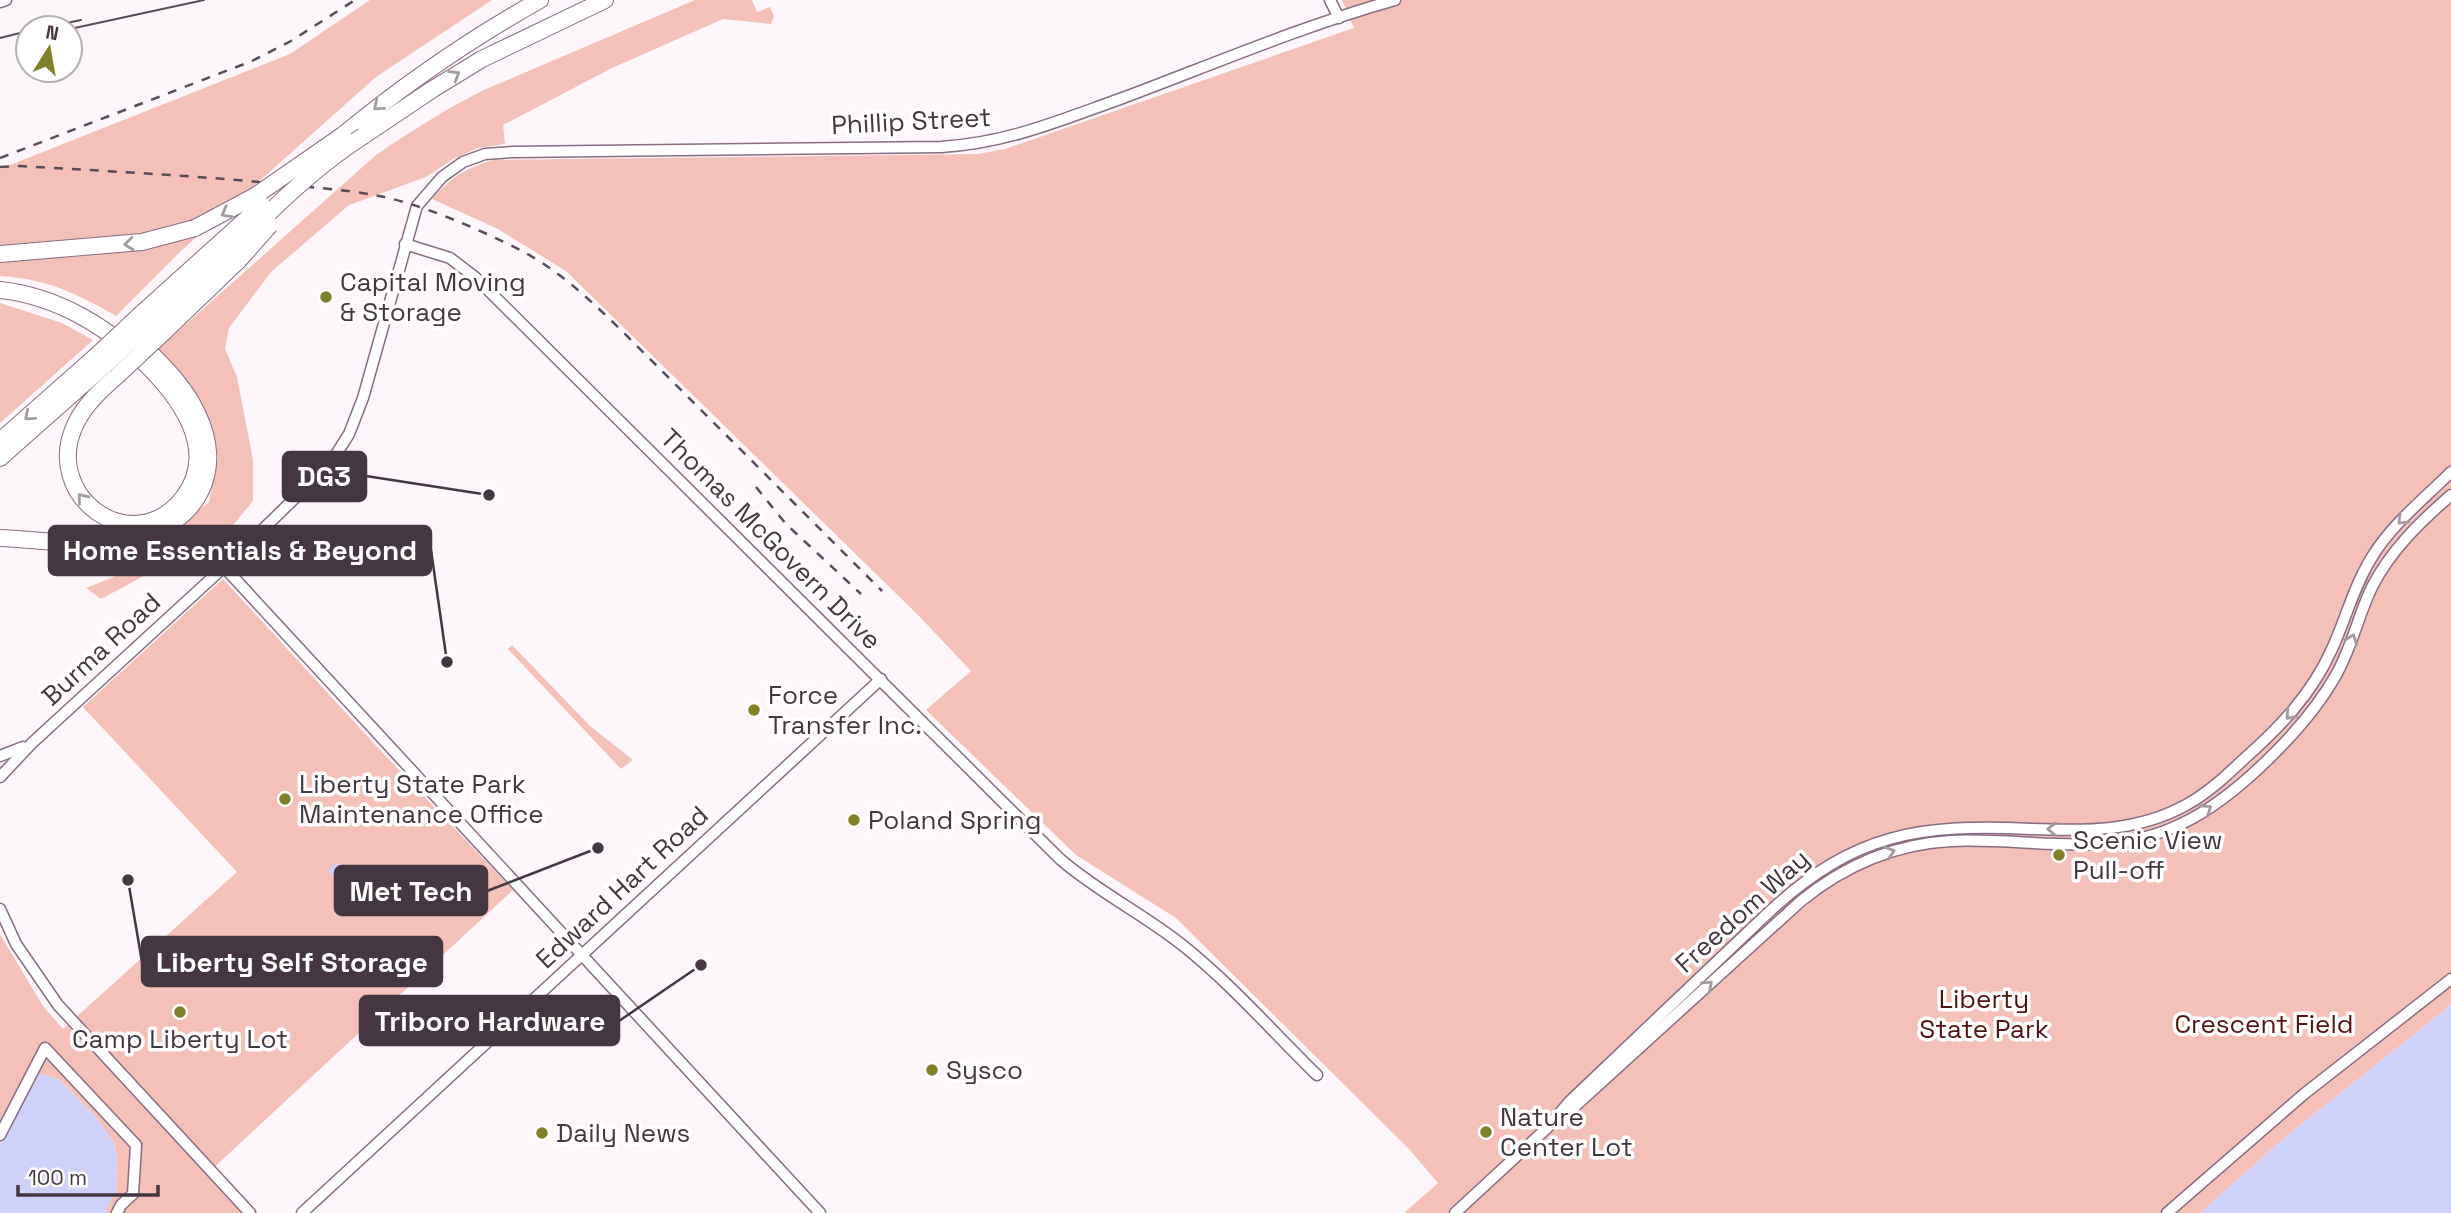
<svg xmlns="http://www.w3.org/2000/svg" width="2451" height="1213" font-family="'Space Grotesk',sans-serif">
<style>
.green{fill:#f4c0b8}
.water{fill:#ced2fa}
.lines{fill:none;stroke-linecap:round;stroke-linejoin:round}
.minor-casing{stroke:#896c83;stroke-width:13}
.highway-casing{stroke:#896c83;stroke-width:18}
.minor{stroke:#fff;stroke-width:10}
.highway{stroke:#fff;stroke-width:16}
.tram{stroke:#594c56;stroke-width:2}
.rail{stroke:#594c56;stroke-width:2.5;stroke-dasharray:9 9;stroke-linecap:butt}
.highway-bridge-casing{stroke:#896c83;stroke-width:18;stroke-linecap:butt}
.highway-bridge{stroke:#fff;stroke-width:16}
.oneway{stroke:#a29ba0}
.poi-dot{fill:#808029;stroke:#fff;stroke-width:2.5}
.labels{text-anchor:middle;dominant-baseline:central;stroke-width:7;stroke-linejoin:round;paint-order:stroke}
.street-label{font-size:26px;fill:#443741;stroke:#fff}
.poi-label{font-size:26px;fill:#443741;stroke:#fff;text-anchor:start}
.park-label{font-size:26px;fill:#55130f;stroke:#fff}
.leader{fill:none;stroke:#443741;stroke-width:2.5}
.callout-dot{fill:#443741;stroke:#fff;stroke-width:2.5}
.callout{fill:#443741;stroke:#443741;stroke-width:2.5}
.callout-label{font-size:28px;text-anchor:middle;font-weight:bold;fill:#fff}
</style>
<rect width="100%" height="100%" fill="#fdf6fb"/>
<!-- green -->
<g class="green">
<path d="M370,0H492L376,77L181,251L116,316C76,293 47,279 0,276V169L290,54Z"/>
<path d="M695,0H752L757,12L770,7L774,16L771,24L723,19L612,68L503,125L505,144L478,148L453,159L426,177L349,205L271,272L229,328L225,349L237,377L253,460V501L211,552L205,543L101,599L86,588L159,559L156,542L209,502L218,458L205,411L158,349L376,155C411,131 446,109 484,90Z"/>
<path d="M1342,0H2451V1005L2288,1135L2200,1213H1404L1438,1183L1409,1149L1176,918L1076,855L926,710L971,671L918,615L566,271L498,229L432,199C452,177 465,168 494,160L978,154L1005,149L1354,28Z"/>
<path d="M0,303L62,323L93,340L0,423Z"/>
<path d="M223,579L380,750L513,890L208,1173L245,1213H106L108,1204L116,1193L117,1158L114,1143L96,1117L60,1080L37,1073L0,1145V934L43,1006L63,1029L237,872L83,707Z"/>
<path d="M512,645L590,726L633,760L621,769L508,649Z"/>
</g>
<!-- water -->
<g class="water">
<path d="M337,862L351,878L343,886L328,870Z"/>
<path d="M2451,1005V1213H2200L2288,1135Z"/>
<path d="M38,1073L60,1080L96,1117L114,1143L117,1158L116,1193L109,1204L106,1213H0V1146Z"/>
</g>
<g class="lines">
<!-- minor casing -->
<g class="minor-casing">
<g id="minor">
<path d="M1330,0L1339,18"/>
<path d="M0,2L6,0"/>
<path d="M405,244L450,258L476,278L1060,859C1099,893 1146,915 1186,948C1233,986 1274,1033 1317,1075"/>
<path d="M224,567L820,1213"/>
<path d="M0,756L23,747"/>
<path d="M0,777L32,743L224,567L330,464L349,434L363,398L417,206L442,177L463,162L485,154L513,152L941,147C1007,143 1058,121 1120,99C1211,65 1302,26 1395,0"/>
<path d="M0,909L16,944L58,1005L250,1213"/>
<path d="M1572,1109L1801,901C1844,866 1895,844 1951,841C2028,837 2108,860 2181,824C2235,799 2307,727 2336,675C2352,647 2358,616 2372,587C2391,550 2420,522 2451,495"/>
<path d="M0,1135L45,1048L136,1145L133,1194L121,1205L117,1213"/>
<path d="M302,1213L881,679"/>
<path d="M1455,1213L1547,1128L1570,1101L1770,911C1856,832 1920,824 2032,829C2086,831 2137,832 2186,805C2208,793 2226,776 2244,759C2280,727 2312,694 2332,649C2346,618 2354,586 2372,557C2392,524 2424,499 2451,472"/>
<path d="M2167,1213L2304,1094L2451,979"/>
</g>
</g>
<!-- highway casing -->
<g class="highway-casing">
<g id="highway">
<path d="M343,135C405,84 470,39 540,0"/>
<path d="M363,136L433,89L482,59L605,0"/>
<path d="M0,254L142,242L195,228"/>
<path d="M0,290C29,293 55,302 81,316C133,344 235,431 183,498C132,562 40,496 76,423C86,403 102,389 118,375"/>
<path d="M141,314L221,242"/>
<path d="M152,322L234,248"/>
<path d="M164,332L239,260"/>
<path d="M0,441L95,357"/>
<path d="M0,458L105,365"/>
<path d="M0,538C45,540 95,549 139,537C199,521 225,470 197,413C185,387 164,366 144,347"/>
</g>
</g>
<!-- minor -->
<use href="#minor" class="minor"/>
<!-- highway -->
<use href="#highway" class="highway"/>
<!-- tram -->
<g class="tram">
<path d="M43,28L81,20"/>
<path d="M70,29L204,0"/>
<path d="M0,38L28,31"/>
</g>
<!-- rail -->
<g class="rail">
<path d="M0,158L252,61L291,41L355,0"/>
<path d="M0,167L20,166C103,171 186,175 269,183C305,187 343,189 379,196C422,204 483,231 522,251C560,271 591,301 621,330L882,591"/>
<path d="M756,487L786,524L861,594"/>
</g>
<!-- highway-bridge casing -->
<g class="highway-bridge-casing">
<g id="highway-bridge">
<path d="M195,228L255,196L343,135"/>
<path d="M221,242L262,205"/>
<path d="M234,248C273,207 315,167 363,136"/>
<path d="M239,260L270,225"/>
<path d="M95,357L141,314"/>
<path d="M105,365L152,322"/>
<path d="M118,375L164,332"/>
</g>
</g>
<!-- highway-bridge -->
<use href="#highway-bridge" class="highway-bridge"/>
</g>
<!-- one-way arrows -->
<defs><path id="oneway-chevron" d="M-2-3.5L2.5 0L-2 3.5" fill="none" stroke-width="1.6" stroke-linecap="round" stroke-linejoin="round" transform="scale(1.75)"/></defs>
<g class="oneway">
<use href="#oneway-chevron" transform="translate(455 75) rotate(-31)"/>
<use href="#oneway-chevron" transform="translate(378 106) rotate(140)"/>
<use href="#oneway-chevron" transform="translate(226 213) rotate(151)"/>
<use href="#oneway-chevron" transform="translate(129 244) rotate(174)"/>
<use href="#oneway-chevron" transform="translate(29 416) rotate(139)"/>
<use href="#oneway-chevron" transform="translate(82 498) rotate(-129)"/>
<use href="#oneway-chevron" transform="translate(2402 520) rotate(135)"/>
<use href="#oneway-chevron" transform="translate(2352 639) rotate(-69)"/>
<use href="#oneway-chevron" transform="translate(2290 715) rotate(132)"/>
<use href="#oneway-chevron" transform="translate(2207 809) rotate(-34)"/>
<use href="#oneway-chevron" transform="translate(2052 829) rotate(-178)"/>
<use href="#oneway-chevron" transform="translate(1890 852) rotate(-18)"/>
<use href="#oneway-chevron" transform="translate(1708 985) rotate(-42)"/>
</g>
<!-- markers -->
<g class="poi-dot">
<circle cx="326" cy="297" r="7"/>
<circle cx="754" cy="710" r="7"/>
<circle cx="285" cy="799" r="7"/>
<circle cx="854" cy="820" r="7"/>
<circle cx="2059" cy="855" r="7"/>
<circle cx="180" cy="1012" r="7"/>
<circle cx="932" cy="1070" r="7"/>
<circle cx="1486" cy="1132" r="7"/>
<circle cx="542" cy="1133" r="7"/>
</g>
<g class="labels">
<!-- street labels -->
<g class="street-label">
<text transform="translate(911 121) rotate(-3)">Phillip Street</text>
<text transform="translate(771 539) rotate(45)">Thomas McGovern Drive</text>
<text transform="translate(101 649) rotate(-43)">Burma Road</text>
<text transform="translate(622 887) rotate(-43)">Edward Hart Road</text>
<text transform="translate(1742 911) rotate(-42)">Freedom Way</text>
</g>
<!-- poi labels -->
<g class="poi-label">
<text x="340" y="282">Capital Moving<tspan x="340" dy="30">&amp; Storage</tspan></text>
<text x="768" y="695">Force<tspan x="768" dy="30">Transfer Inc.</tspan></text>
<text x="299" y="784">Liberty State Park<tspan x="299" dy="30">Maintenance Office</tspan></text>
<text x="868" y="820">Poland Spring</text>
<text x="2073" y="840">Scenic View<tspan x="2073" dy="30">Pull-off</tspan></text>
<text x="180" y="1039" text-anchor="middle">Camp Liberty Lot</text>
<text x="946" y="1070">Sysco</text>
<text x="1500" y="1117">Nature<tspan x="1500" dy="30">Center Lot</tspan></text>
<text x="556" y="1133">Daily News</text>
</g>
<!-- park labels -->
<g class="park-label">
<text x="1984" y="999">Liberty<tspan x="1984" dy="30">State Park</tspan></text>
<text x="2264" y="1024">Crescent Field</text>
</g>
</g>
<!-- callouts -->
<path class="leader" d="M489 495L366 476M447 662L431 550M598 848L487 891M128 880L142 962M701 965L619 1021"/>
<g class="callout-dot">
<circle cx="489" cy="495" r="7"/>
<circle cx="447" cy="662" r="7"/>
<circle cx="598" cy="848" r="7"/>
<circle cx="128" cy="880" r="7"/>
<circle cx="701" cy="965" r="7"/>
</g>
<g class="callout">
<rect x="283" y="452" width="83" height="49" rx="7"/>
<rect x="49" y="526" width="382" height="49" rx="7"/>
<rect x="335" y="866" width="152" height="49" rx="7"/>
<rect x="142" y="937" width="300" height="49" rx="7"/>
<rect x="360" y="996" width="259" height="49" rx="7"/>
</g>
<g class="callout-label">
<text x="324" y="486">DG3</text>
<text x="240" y="560">Home Essentials &amp; Beyond</text>
<text x="411" y="901">Met Tech</text>
<text x="292" y="972">Liberty Self Storage</text>
<text x="490" y="1031">Triboro Hardware</text>
</g>
<!-- north arrow -->
<g transform="translate(49 49) rotate(11)"><circle r="33" fill="#ffffff" stroke="#b4afb3" stroke-width="2"/>
<path d="M0-5L12 26L0 18L-12 26Z" fill="#808029"/>
<text y="-10" font-size="19" font-weight="bold" text-anchor="middle" fill="#443741">N</text>
</g>
<!-- scale -->
<path d="M18 1185v10h140v-10" fill="none" stroke="#443741" stroke-width="3.5"/>
<text x="28" y="1185" font-size="21" fill="#443741" stroke="#ffffff" stroke-width="5" paint-order="stroke">100 m</text>
</svg>
